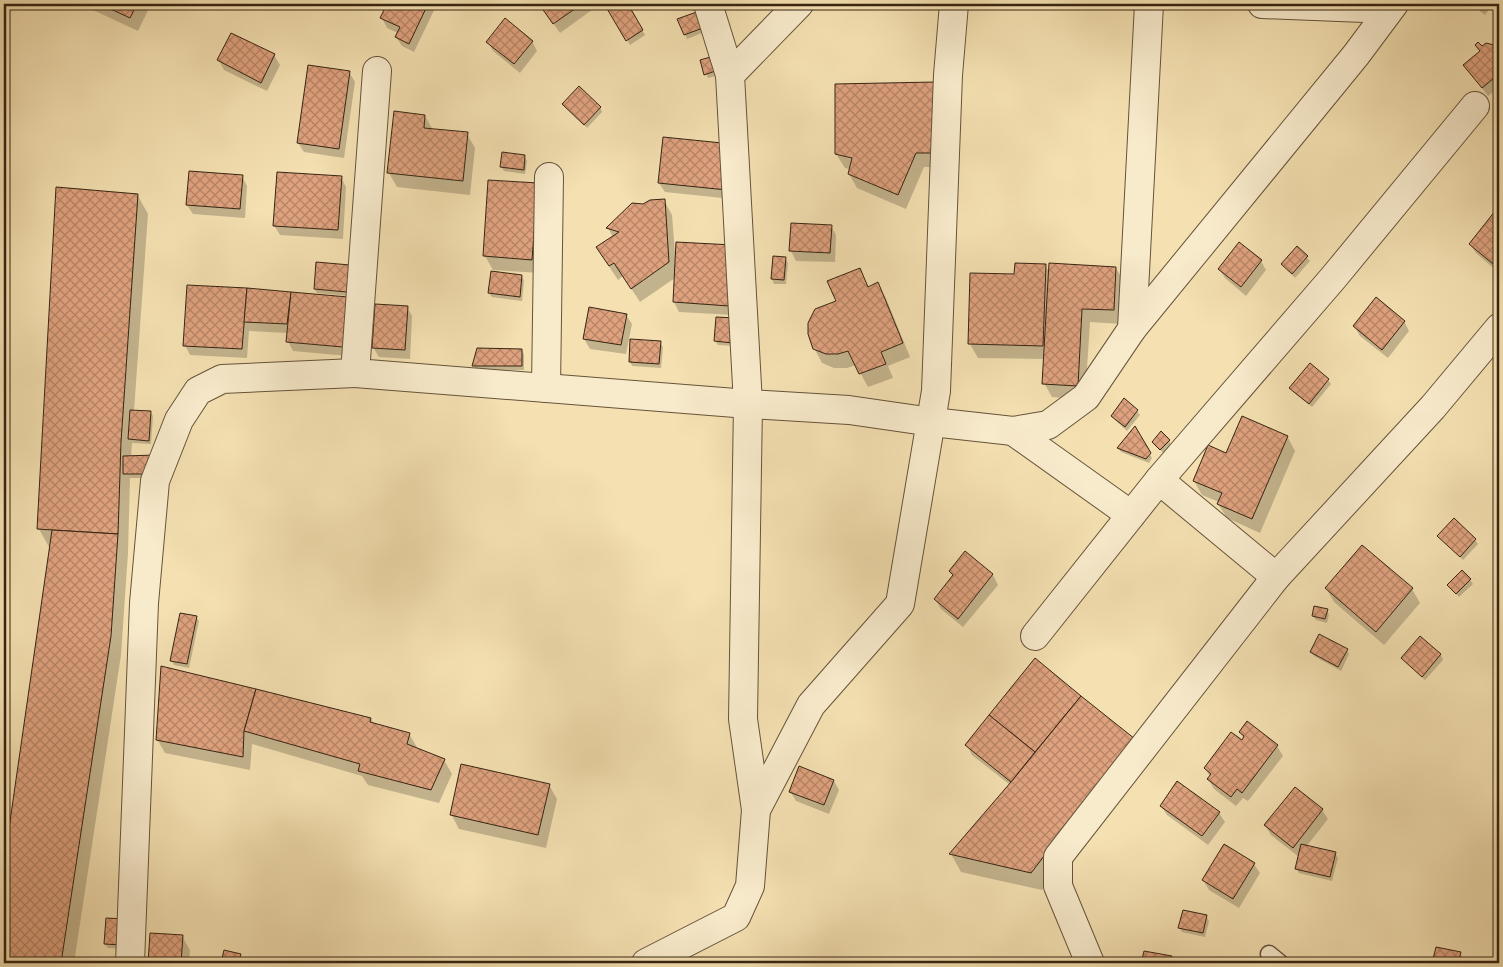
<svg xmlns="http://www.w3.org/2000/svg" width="1503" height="967" font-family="'Gentium Book Plus',serif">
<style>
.shadow{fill:#0003}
.building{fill:url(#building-cross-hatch);stroke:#362412}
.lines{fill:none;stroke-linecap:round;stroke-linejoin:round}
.lane-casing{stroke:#66533a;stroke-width:19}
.street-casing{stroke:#66533a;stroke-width:30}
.lane{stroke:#f8ebcc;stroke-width:16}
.street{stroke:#f8ebcc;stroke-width:28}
</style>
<defs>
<pattern id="building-cross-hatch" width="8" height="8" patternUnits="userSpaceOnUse" patternTransform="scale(1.25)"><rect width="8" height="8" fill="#dfa27e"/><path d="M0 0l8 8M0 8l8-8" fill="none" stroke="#b68466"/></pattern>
</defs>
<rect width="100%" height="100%" fill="#f4e0b1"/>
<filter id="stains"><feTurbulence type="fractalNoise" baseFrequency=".004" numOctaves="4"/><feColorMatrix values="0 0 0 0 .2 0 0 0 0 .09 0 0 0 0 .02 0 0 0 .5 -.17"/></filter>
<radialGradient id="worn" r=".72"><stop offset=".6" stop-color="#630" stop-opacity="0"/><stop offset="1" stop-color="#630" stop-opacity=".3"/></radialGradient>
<!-- shadow -->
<g class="shadow">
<path d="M80,4H151L138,31Z"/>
<path d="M389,4H437L414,52L402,46L396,37L398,33L387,28L382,18Z"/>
<path d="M540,4H594L596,7L560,33Z"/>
<path d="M613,4H627L645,35L630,45L608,7Z"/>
<path d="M1470,4H1493L1485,15Z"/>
<path d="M679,20L712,29L687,39Z"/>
<path d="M232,34L274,55L280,65L267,91L224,70L219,60Z"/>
<path d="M532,41L537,51L520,73L493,51L488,42Z"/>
<path d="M1493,46L1499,54V87L1488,96L1465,65L1481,52L1482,48Z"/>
<path d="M702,61L720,75L708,78Z"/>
<path d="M349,72L355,82L344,158L304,152L298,143Z"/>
<path d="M935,83L943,167H924L906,209L857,188L849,174L850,169L845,168L836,154Z"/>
<path d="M563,104L600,107L602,112L587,128Z"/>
<path d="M395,113L425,116L433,130L467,134L475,148L470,195L397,187L389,173Z"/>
<path d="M731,145L732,199L665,192L659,183Z"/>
<path d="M524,156L527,161L525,174L504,171L501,167Z"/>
<path d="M242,176L247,186L245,218L193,214L187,205Z"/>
<path d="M341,177L346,187L343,239L280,235L274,225Z"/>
<path d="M537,184L540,273L493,270L485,256Z"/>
<path d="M57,188L138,196L148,214L134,411L150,412L153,416L151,444L132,443L131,457L158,478H130L128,553L121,655L74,963H4V872L51,548L49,547L39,529Z"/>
<path d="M664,200L672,215L675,253L732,247L734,315L679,312L674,302L675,278L640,302L623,276L618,280L606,262L598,248L613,237L608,228L643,205Z"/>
<path d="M1499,208V273L1476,253L1470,244Z"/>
<path d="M792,224L831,226L836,235L835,262L796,261L791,251Z"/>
<path d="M1297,248L1310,261L1295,278L1282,264Z"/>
<path d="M774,258H785L788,263L786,284H774L772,279Z"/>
<path d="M1261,261L1266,270L1246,296L1225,278L1219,269Z"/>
<path d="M1045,265L1050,274L1116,268L1124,282L1121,324L1090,322L1085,400L1052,397L1044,383L1045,359L978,358L970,344L1016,275Z"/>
<path d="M349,266V296L317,293L315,289Z"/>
<path d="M860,270L869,288L878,284L886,298L910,357L888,366L893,378L868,387L856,365L847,368H834L822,363L814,348L838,302Z"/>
<path d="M522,276L524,281L522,301L492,297L489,293Z"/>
<path d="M189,286L347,298L348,356L293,351L288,341V333L249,331L247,358L190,355L185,345Z"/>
<path d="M407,307L412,316L410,359L379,357L373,347Z"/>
<path d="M626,315L632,324L626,354L590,349L584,339Z"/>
<path d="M717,318L735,346L718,345L715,341Z"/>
<path d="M1404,321L1409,331L1388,358L1360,336L1354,326Z"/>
<path d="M660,342L663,347L661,368L632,366L630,361Z"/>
<path d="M521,350L524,354V370H476L474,366Z"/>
<path d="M1310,365L1328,380L1331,384L1312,407L1293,392L1291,388Z"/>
<path d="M1137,411L1140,415L1127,431L1115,420L1112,416Z"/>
<path d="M1135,428L1152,458L1149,463L1121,452L1118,448Z"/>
<path d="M1287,436L1295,451L1260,533L1227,518L1218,504L1219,502L1202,495L1194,481L1227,455Z"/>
<path d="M1169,440L1171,445L1163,453L1154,442Z"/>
<path d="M1439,536L1475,540L1478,544L1463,560Z"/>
<path d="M965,553L993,575L998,585L963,627L941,609L935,599L954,576L951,571Z"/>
<path d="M1470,580L1473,584L1459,597L1448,585Z"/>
<path d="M1326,588L1412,589L1420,603L1384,645L1334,602Z"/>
<path d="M1327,610L1329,615L1327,623L1316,620L1313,616Z"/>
<path d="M196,617L199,621L189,668L174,665L172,661Z"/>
<path d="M1420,637L1441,655L1443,660L1425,680L1405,662L1402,658Z"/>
<path d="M1347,650L1349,654L1341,671L1314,656L1311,652Z"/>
<path d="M162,667L371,719L374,724L409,734L418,749L444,760L452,774L439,803L368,785L362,776L252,744L250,770L165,753L157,739Z"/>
<path d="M1080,697L1134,740L1145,758L1042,890L961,872L951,854L1010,785L972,755L967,745Z"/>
<path d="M1247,723L1277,746L1283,756L1248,801L1243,798L1236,806L1214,789L1209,780L1210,777L1205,768L1242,742L1244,739L1240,732Z"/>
<path d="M834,781L839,790L829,814L796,801L790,791Z"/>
<path d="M549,785L557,799L546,848L459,829L451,814Z"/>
<path d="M1161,806L1219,813L1225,822L1208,845L1167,815Z"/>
<path d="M1322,810L1328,819L1306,847L1335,853L1338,858L1332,881L1299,873L1296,868L1299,857L1271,835L1265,825Z"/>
<path d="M1254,864L1260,873L1239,908L1209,890L1203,880Z"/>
<path d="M1206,916L1209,921L1205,937L1182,932L1180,928Z"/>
<path d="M107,919L125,949L108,948L105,944Z"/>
<path d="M151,934L182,936L190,950L189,963H149Z"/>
<path d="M1437,948L1460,953L1466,963H1433Z"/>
<path d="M225,951L240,955L242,959L241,963H222Z"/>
<path d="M1145,952L1171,957L1175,963H1143Z"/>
</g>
<!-- building -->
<g class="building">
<path d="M100,4H137L130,18Z"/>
<path d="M387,4H428L409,44L395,37L400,27L380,18Z"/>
<path d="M539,4H582L553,24Z"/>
<path d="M611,4H628L643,30L626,41L606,7Z"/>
<path d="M705,9L711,25L684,35L677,19Z"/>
<path d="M505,18L533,41L514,64L486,42Z"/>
<path d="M231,33L275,54L261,83L217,60Z"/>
<path d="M1478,42L1482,46L1486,43L1494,45L1499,52V74L1482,88L1463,65L1480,51L1475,45Z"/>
<path d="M714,56L718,70L704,75L700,60Z"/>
<path d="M308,65L350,71L339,149L297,143Z"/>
<path d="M935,82L936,153H916L898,195L848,174L852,158L835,154V84Z"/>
<path d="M579,86L601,107L584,125L562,104Z"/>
<path d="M394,111L425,115L424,128L468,132L463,181L387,173Z"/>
<path d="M663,137L732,144L727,190L658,183Z"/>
<path d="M502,152L525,155L524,170L500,167Z"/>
<path d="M189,171L243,175L240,209L186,205Z"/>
<path d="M277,172L342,176L338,230L273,226Z"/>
<path d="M488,180L538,183L532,260L483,256Z"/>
<path d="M56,187L138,194L121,442L118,534L37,529Z"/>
<path d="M665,199L669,262L631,289L614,263L609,266L596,247L619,232L606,228L632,203L643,204L650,200Z"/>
<path d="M1499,206V269L1469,244Z"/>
<path d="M791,223L832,225L830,253L789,251Z"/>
<path d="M676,242L733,245L729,306L673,302Z"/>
<path d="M1239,242L1262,260L1241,287L1218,269Z"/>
<path d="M1297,246L1308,256L1292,274L1281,264Z"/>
<path d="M773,256L786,257L784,280L771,279Z"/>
<path d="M316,262L350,265L347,292L314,289Z"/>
<path d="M1015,263L1046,264L1043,346L968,344L970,273L1014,274Z"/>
<path d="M1049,263L1116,267L1114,310L1082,309L1078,386L1042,384Z"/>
<path d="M860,268L868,287L878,282L903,343L881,352L886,364L859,374L848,351L838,354H826L813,349L808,334V323L815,309L836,301L827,281Z"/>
<path d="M491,271L522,275L520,297L488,293Z"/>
<path d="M187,285L247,288L242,349L183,346Z"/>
<path d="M247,288L291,292L287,324L244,322Z"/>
<path d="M291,292L348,297L343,347L286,342Z"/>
<path d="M1376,297L1405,321L1382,350L1353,326Z"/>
<path d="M375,304L408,306L405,350L372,348Z"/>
<path d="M589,307L627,314L621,345L583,339Z"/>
<path d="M716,317L735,318L733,343L714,341Z"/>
<path d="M630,339L661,341L659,364L629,362Z"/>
<path d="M477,348L522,349V366H472Z"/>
<path d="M1310,363L1329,379L1309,404L1289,388Z"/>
<path d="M1124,398L1138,410L1125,427L1111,416Z"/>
<path d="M130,410L151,411L149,441L128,439Z"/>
<path d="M1242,416L1288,436L1252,519L1217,504L1222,493L1193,481L1208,445L1226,453Z"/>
<path d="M1135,426L1151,453L1146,459L1117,448Z"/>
<path d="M1161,431L1170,440L1160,450L1152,442Z"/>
<path d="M156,455V474H123V456Z"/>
<path d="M1454,518L1476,539L1460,557L1437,536Z"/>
<path d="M52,530L118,534L111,636L61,963H4V863Z"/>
<path d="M1362,545L1413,588L1376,632L1325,588Z"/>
<path d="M965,551L993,574L958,619L934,599L953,575L949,571Z"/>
<path d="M1462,570L1471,579L1456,594L1447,585Z"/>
<path d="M1314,606L1328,609L1325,619L1312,616Z"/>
<path d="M180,613L197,616L187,664L170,661Z"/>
<path d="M1319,634L1348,649L1338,667L1310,652Z"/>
<path d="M1420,636L1441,654L1422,677L1401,658Z"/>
<path d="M1035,658L1081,696L1035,752L989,715Z"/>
<path d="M161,666L256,689L244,731L243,757L156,740Z"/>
<path d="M256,689L371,718L370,722L410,733L407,744L445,759L431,790L358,771L360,764L244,731Z"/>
<path d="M1081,696L1135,739L1031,873L949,854L1011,782Z"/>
<path d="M989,715L1035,752L1011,782L965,745Z"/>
<path d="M1247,721L1278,745L1242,793L1237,789L1231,797L1207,779L1211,774L1204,768L1231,732L1242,740L1244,736L1239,732Z"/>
<path d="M461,764L550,784L538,835L450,815Z"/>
<path d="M799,766L834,780L824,805L789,792Z"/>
<path d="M1177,781L1220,812L1202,836L1160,806Z"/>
<path d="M1295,787L1323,809L1293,848L1264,825Z"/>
<path d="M1224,844L1255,863L1233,899L1202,880Z"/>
<path d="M1301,844L1336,852L1330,877L1295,869Z"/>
<path d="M1183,910L1207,915L1203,933L1178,928Z"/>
<path d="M106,918L125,919L123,945L104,944Z"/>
<path d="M150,933L183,935L181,963H148Z"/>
<path d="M1436,947L1461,952L1458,963H1432Z"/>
<path d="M224,950L241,954L238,963H221Z"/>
<path d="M1144,951L1172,956L1170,963H1141Z"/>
</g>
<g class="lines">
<!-- lane casing -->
<g class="lane-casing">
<path id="lane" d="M1269,954L1280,963"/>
</g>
<!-- street casing -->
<g class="street-casing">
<g id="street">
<path d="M708,4L730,75"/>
<path d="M1262,4L1389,9"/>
<path d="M377,71L355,373L748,404L849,410L932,422L1013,431L1048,425L1086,397L1132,329L1356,55L1394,4"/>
<path d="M1132,329L1149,4"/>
<path d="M546,388L549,177"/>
<path d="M1013,431L1131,515"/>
<path d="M1276,577L1159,480L1334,277L1475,106"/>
<path d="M1035,636L1159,480"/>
<path d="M756,810L811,705L900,604L936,391L948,75L954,4"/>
<path d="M130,963L144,603L155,481L179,420L198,391L222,379L355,373"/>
<path d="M646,963L736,917L750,886L756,810L743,719L748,404L730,75L799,4"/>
<path d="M1090,963L1058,886V857L1276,577L1433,407L1499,328"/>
</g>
</g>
<!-- lane -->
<use href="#lane" class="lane"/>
<!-- street -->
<use href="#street" class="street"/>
</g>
<!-- margin -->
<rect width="1503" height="967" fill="none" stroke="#f4e0b1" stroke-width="20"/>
<rect x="5" y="5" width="1493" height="957" fill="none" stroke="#362412" stroke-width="2.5"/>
<rect x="10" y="10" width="1483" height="947" fill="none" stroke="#362412"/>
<rect width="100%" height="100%" filter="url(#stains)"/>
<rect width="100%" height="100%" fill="url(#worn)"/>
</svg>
